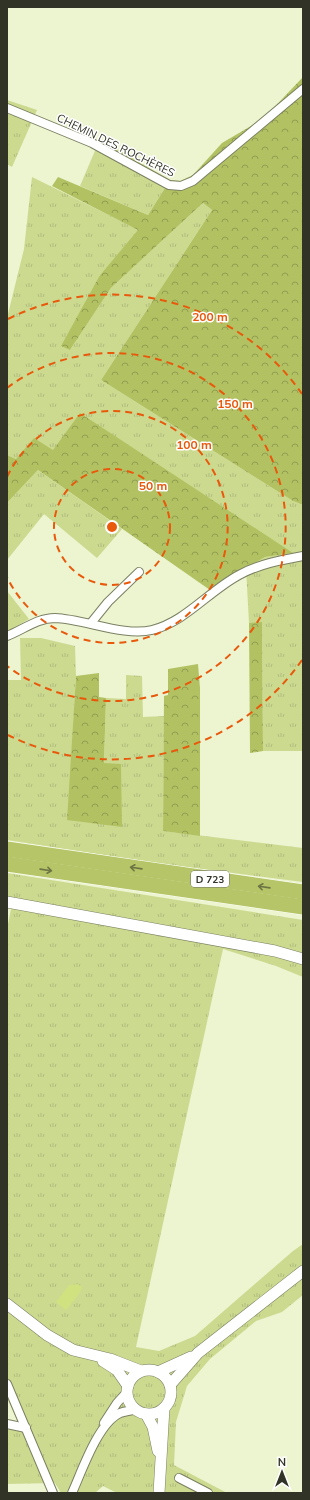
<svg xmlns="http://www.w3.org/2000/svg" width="310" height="1500" font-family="Mulish,sans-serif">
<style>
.grass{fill:url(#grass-tufts)}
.forest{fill:url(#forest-crowns)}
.water{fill:#d0e180}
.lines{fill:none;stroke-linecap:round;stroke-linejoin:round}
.street-casing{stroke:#7b8162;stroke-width:10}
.secondary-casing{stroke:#7b8162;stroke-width:12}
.highway-casing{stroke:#fff;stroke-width:16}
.street{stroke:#fff;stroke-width:8}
.secondary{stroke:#fff;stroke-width:11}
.highway{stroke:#b5c567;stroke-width:15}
.oneway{stroke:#6c7543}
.ring{fill:none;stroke:#e8590c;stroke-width:2;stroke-dasharray:7 5}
.labels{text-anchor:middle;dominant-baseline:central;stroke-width:3;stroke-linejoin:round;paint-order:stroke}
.shield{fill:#fff;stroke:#6e7067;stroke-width:1}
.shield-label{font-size:10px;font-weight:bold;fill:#303326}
.street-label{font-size:11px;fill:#303326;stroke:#fff}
.centre{fill:#e8590c;stroke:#fff;stroke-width:2}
.ring-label{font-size:12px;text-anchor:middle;font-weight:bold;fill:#e8590c;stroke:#fff;stroke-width:3;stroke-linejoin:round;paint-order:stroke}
</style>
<defs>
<pattern id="grass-tufts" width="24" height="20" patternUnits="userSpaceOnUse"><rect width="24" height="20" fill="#ccda90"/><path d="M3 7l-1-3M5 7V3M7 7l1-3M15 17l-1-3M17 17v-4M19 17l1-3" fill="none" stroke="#b0bc7c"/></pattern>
<pattern id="forest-crowns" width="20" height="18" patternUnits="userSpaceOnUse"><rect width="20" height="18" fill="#b2c262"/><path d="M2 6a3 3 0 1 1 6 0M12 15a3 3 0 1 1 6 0" fill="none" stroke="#919e51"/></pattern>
</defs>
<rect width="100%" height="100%" fill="#ecf4d0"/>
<!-- grass -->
<g class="grass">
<path d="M7,100L37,110L12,167L7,164Z"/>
<path d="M100,139L170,180L148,215L80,186Z"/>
<path d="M32,177L139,230L100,275L70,350L111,288L203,203L212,210L101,380L293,501L303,505V751H263L262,623H249L246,568L265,557L292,553L53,450L16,459L7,455V318L24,249Z"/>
<path d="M38,470L122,529L97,558L44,514L7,560V503Z"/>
<path d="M7,591L29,619L7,632Z"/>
<path d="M20,638H41L75,646L76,676L68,820L104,764L106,698L126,699V675L142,676L143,717L164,716L163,831L303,848V882L156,863L7,840V680H21Z"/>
<path d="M7,873L303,920V977L276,966L223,949L136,1347L159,1351L195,1336L293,1251L303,1244V1295L282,1312L256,1321L210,1359L187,1386L176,1422L174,1465L227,1493H117L103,1486L95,1493H61L55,1483L7,1484V1421L19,1424L7,1398V929L11,909L7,908Z"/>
</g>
<!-- forest -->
<g class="forest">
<path d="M303,77V505L293,501L101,380L212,210L203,203L111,288L70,350L61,346L100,275L138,230L52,186L58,177L148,215L170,180L180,181L193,175L222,143L263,119Z"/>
<path d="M80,413L293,553L265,557L210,590L38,470L7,503V455L16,459L34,438L53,450Z"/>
<path d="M262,622L263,751L250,753L249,623Z"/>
<path d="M198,664L200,688V836L163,831L164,696L168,695V669Z"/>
<path d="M99,673V697L106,698L104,763L121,764L122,827L67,820L76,676Z"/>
</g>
<!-- water -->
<path class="water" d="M78,1284L82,1287L79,1294L66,1310L56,1302L69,1285Z"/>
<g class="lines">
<!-- street casing -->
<g class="street-casing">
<g id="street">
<path d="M7,108L92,143L169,185L181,186L193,181L303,89"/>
<path d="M91,623L108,602L139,572"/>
<path d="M7,636C23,630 37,618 55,618C84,619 125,637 152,630C185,622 209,591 239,575C259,564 281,560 303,556"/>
<path d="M7,1384L53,1493"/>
<path d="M104,1423L117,1403L127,1392"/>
<path d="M7,1424L26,1428"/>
<path d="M179,1478L208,1493"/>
<path d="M72,1493C82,1471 98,1423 120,1413C125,1411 131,1411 136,1409"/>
</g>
</g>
<!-- secondary casing -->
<g class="secondary-casing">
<g id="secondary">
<path d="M7,902L275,951L303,959"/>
<path d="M7,1304L47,1335L73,1350L110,1359L141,1371"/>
<path d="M103,1361L117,1370L128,1386"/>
<circle cx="149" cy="1392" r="22"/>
<path d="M158,1372L191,1357"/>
<path d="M170,1385L198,1353L303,1271"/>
<path d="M146,1414L153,1427L158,1451"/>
<path d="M159,1493L164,1408"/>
</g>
</g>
<!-- highway casing -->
<g class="highway-casing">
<g id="highway">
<path d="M7,849L303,892"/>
<path d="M7,864L303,907"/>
</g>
</g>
<!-- street -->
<use href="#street" class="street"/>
<!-- secondary -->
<use href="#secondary" class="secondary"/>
<!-- highway -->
<use href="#highway" class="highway"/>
</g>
<!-- one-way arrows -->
<defs><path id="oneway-shaft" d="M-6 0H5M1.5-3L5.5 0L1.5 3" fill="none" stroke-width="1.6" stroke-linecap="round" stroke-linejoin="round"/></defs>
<g class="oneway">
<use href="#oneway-shaft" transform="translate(136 868) rotate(-172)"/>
<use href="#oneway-shaft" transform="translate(46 870) rotate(8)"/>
<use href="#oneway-shaft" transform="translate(264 887) rotate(-172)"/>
</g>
<!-- distance rings -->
<g class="ring">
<circle cx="112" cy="527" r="58"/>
<path d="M7 477A116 116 0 1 1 7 577"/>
<path d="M7 388A174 174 0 1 1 7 666"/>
<path d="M302 660A232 232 0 0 1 8 735M8 319A232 232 0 0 1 302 394"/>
</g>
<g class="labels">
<!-- shield labels -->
<rect class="shield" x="191" y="871" width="38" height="16" rx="3"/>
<g class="shield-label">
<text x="210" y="879">D 723</text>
</g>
<!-- street labels -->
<g class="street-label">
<text transform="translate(116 145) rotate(26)">CHEMIN DES ROCHÈRES</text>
</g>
</g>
<circle cx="112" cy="527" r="6" class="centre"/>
<g class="ring-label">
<text x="210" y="321">200 m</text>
<text x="235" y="408">150 m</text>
<text x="194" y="449">100 m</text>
<text x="153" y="490">50 m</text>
</g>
<!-- border -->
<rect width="310" height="1500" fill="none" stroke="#303326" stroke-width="16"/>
<!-- north arrow -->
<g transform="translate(282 1472)" stroke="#ffffff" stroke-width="3" paint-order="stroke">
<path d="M0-3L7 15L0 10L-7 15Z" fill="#303326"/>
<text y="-6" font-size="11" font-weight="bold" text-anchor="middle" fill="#303326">N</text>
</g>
</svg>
